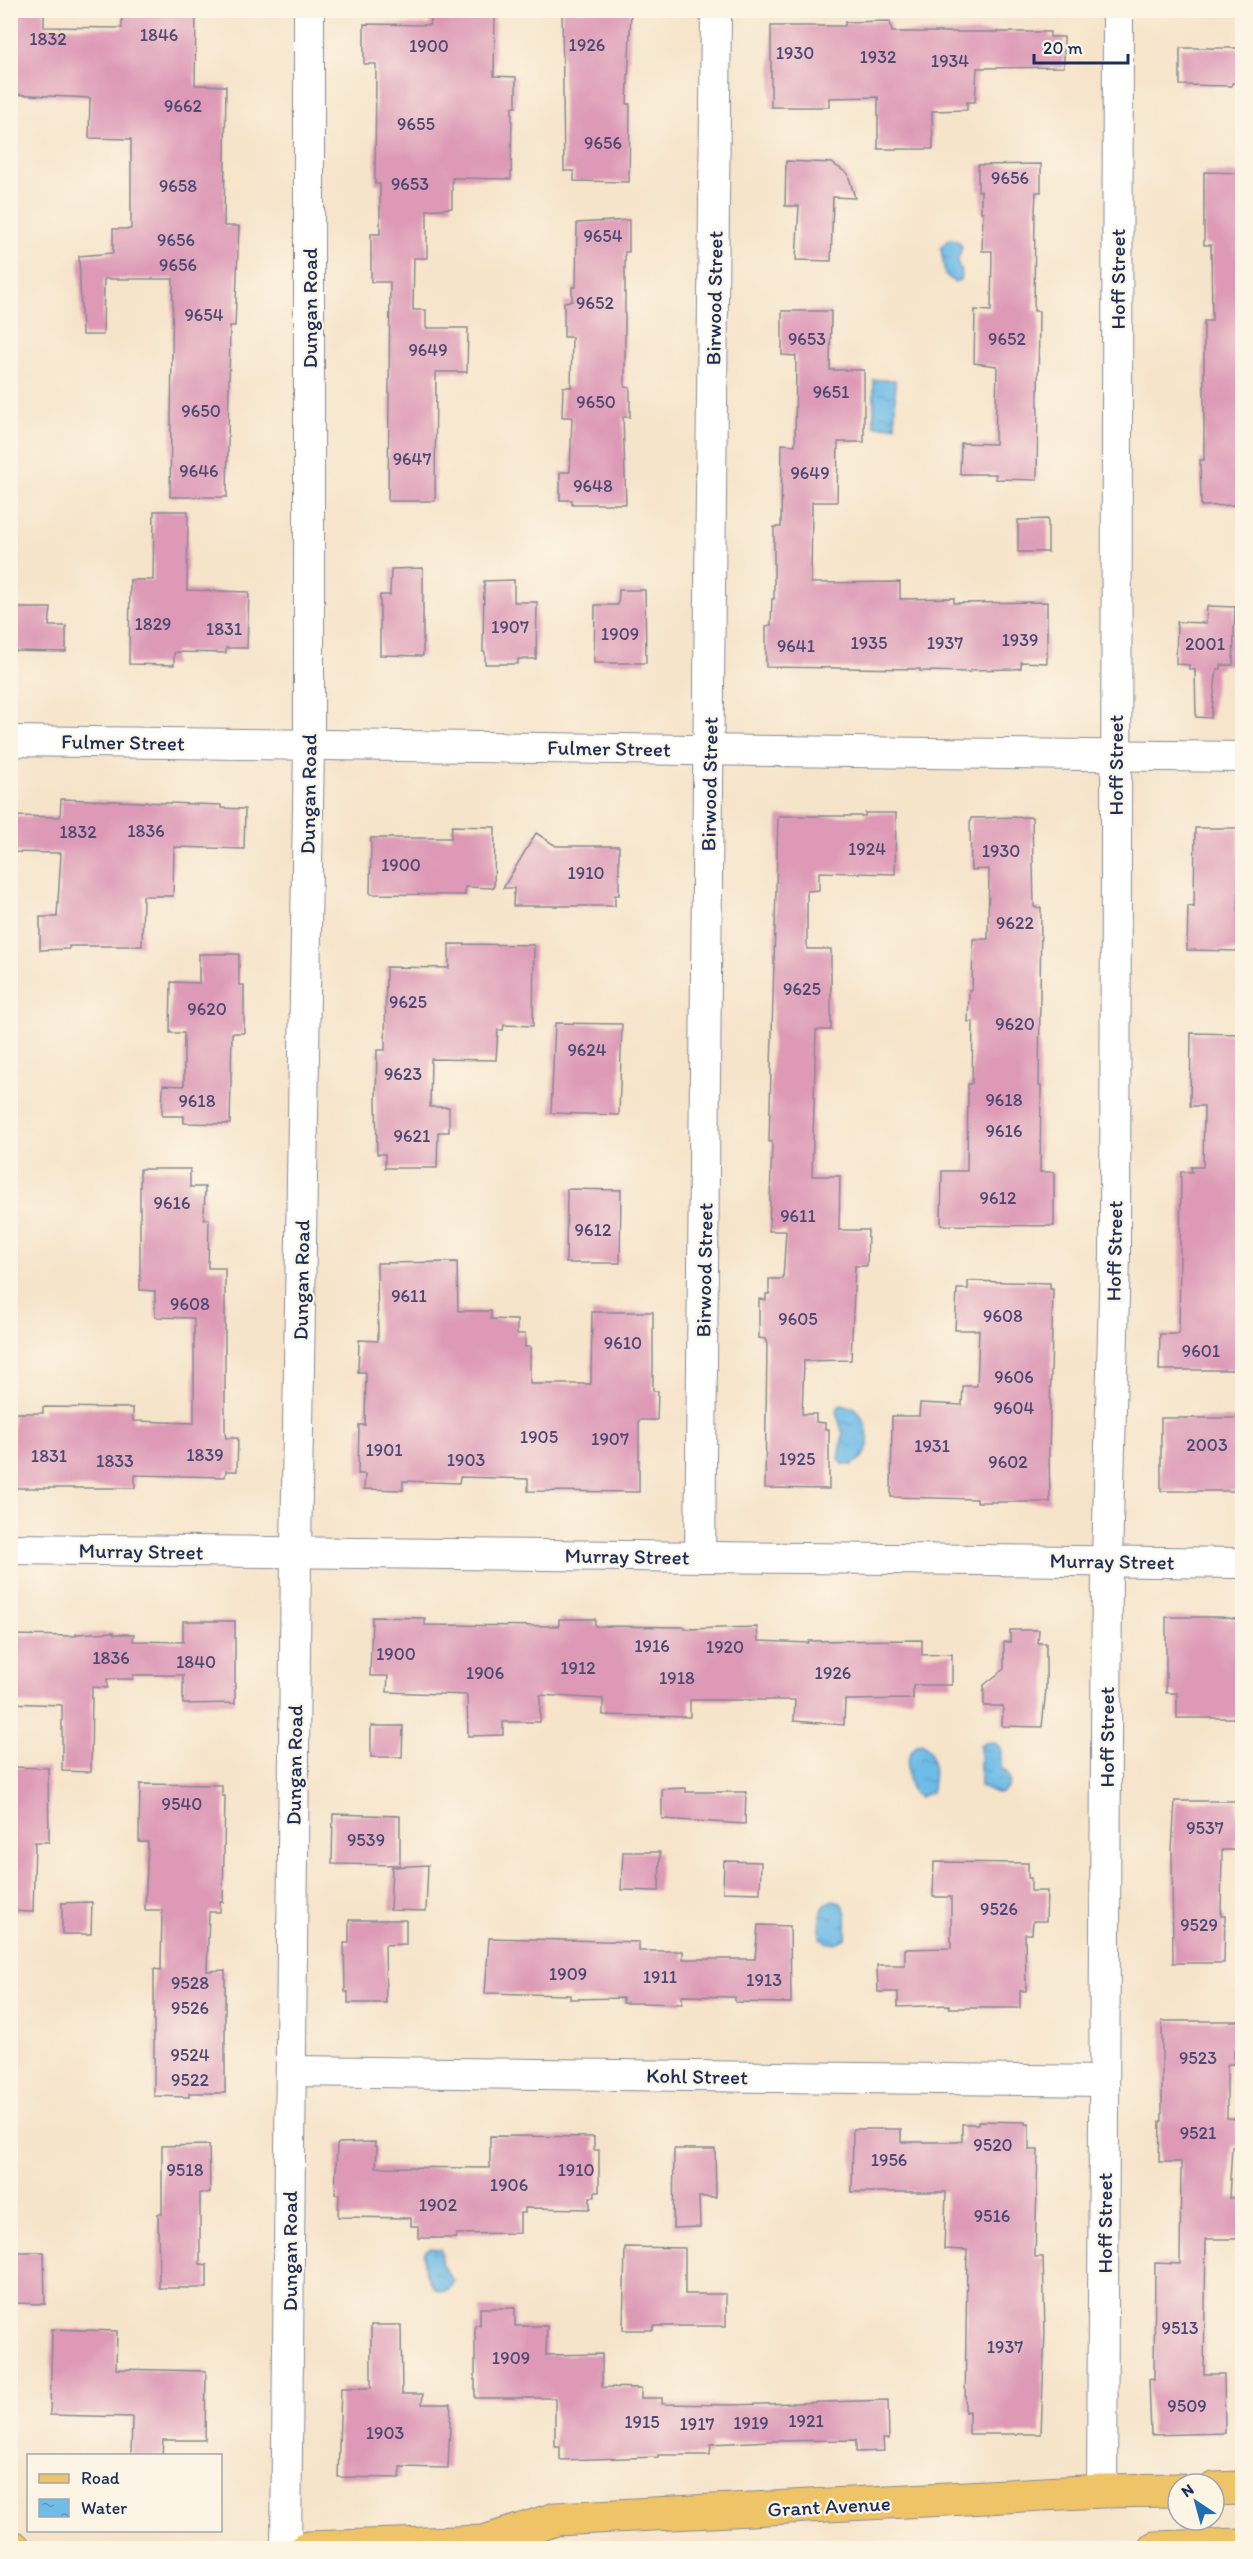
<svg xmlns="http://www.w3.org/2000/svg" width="1253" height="2559" font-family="Itim,sans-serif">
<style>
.water{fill:url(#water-ripples);stroke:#4476a3;stroke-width:1.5}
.building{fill:#dd99b6}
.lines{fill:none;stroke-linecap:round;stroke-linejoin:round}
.street-casing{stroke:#888a94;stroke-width:32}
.primary-casing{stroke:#888a94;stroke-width:35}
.street{stroke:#fff;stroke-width:30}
.primary{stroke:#efc469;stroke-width:33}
.labels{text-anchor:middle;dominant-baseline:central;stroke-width:4.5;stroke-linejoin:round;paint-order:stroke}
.number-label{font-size:18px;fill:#4c4a74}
.street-label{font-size:21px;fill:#1b2f5e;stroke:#fcf5e5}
</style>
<defs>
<pattern id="water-ripples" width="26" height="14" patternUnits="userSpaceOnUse" patternTransform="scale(1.5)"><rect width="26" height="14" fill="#6ebce8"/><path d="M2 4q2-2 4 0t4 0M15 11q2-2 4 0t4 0" fill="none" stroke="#5a99bf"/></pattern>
</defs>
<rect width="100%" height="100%" fill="#fcf5e5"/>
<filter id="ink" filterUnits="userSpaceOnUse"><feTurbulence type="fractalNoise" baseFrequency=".0167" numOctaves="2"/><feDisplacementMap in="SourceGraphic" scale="12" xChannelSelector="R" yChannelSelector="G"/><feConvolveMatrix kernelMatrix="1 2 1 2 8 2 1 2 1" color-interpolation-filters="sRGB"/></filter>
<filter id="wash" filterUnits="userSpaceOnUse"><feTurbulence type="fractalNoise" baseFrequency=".008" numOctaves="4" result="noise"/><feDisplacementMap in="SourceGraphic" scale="24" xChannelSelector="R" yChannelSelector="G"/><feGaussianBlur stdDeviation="1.35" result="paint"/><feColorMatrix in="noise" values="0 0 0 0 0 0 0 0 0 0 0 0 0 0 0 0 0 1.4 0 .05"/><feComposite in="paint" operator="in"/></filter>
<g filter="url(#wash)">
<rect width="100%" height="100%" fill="#f6e4ca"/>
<!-- water -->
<g class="water">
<path d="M953,239L959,242L962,247L957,262L962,271L960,280L954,282L945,274L941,248L948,240Z"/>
<rect x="874" y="380" width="21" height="46"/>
<path d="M842,1405L850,1408L854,1407C870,1423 877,1454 851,1465L843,1464L839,1459L843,1434L836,1412L838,1407Z"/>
<path d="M994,1742L1001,1749V1768C1013,1775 1013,1788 999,1794L980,1786V1746L985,1743Z"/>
<path d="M921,1743C936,1749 935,1777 931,1792L920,1797C904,1792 902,1748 921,1743Z"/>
<path d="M834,1900C850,1904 846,1923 846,1937C837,1945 829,1946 820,1938C821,1924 817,1904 834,1900Z"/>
<path d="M430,2248L440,2249L442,2252L441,2263L453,2281L449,2290C430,2297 420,2265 425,2251Z"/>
</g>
<g id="blocks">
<!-- building -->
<g class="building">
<path d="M10,10H44V27L122,28V12L196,13L195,85L226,86L224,226H239L235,326H230L227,497H170L173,279H104L103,335H82L79,256L113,253V229H131V139L89,138L90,98L10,94Z"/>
<path d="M458,10H495L494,76L516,77V107H512L511,179L452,178V208L427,210V258H414L413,310H426V328H468L467,372H436L435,501H388L390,282H371V234H380V184H375L376,64H364V24L429,25L434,13H458Z"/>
<path d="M562,10H631L627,104H630L629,182L574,181V171H564Z"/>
<path d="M890,21L892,32H1050V37H1064V67L977,68L975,102H967V110L932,111L933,149H878V97L829,98V107H771V26H845V22Z"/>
<path d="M1180,48H1242V83H1232V86L1180,85Z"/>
<path d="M786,161L832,163L848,174L855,198L833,197L831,261L796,260L799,206H785Z"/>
<path d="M1041,164V192H1036L1035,212L1034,311H1039L1037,480L995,479L996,474H960L961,443L995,444L997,366L974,363L975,310L991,311L992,251H982L983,212H981V191H978V165Z"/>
<path d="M1204,172L1242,173V505L1201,506L1200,460H1204V321H1212L1211,245H1204Z"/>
<path d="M629,220V252H625V387L630,388V417H623L626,504H572V500H560V472H570L572,417H562L563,387H571L572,337H564V302L572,301V287H576L577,223Z"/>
<path d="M782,311H831L830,370H864V442H838L837,502H812L811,583L900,582V599L954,598V603L1047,602V663L1021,662V668L1014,669L970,670V672L920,671V669L766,667V626L771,625L772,599H774V527H781L782,444L795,445L796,356L782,355Z"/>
<path d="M154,511H188L187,590L249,592L247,648H226V653L176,652L174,653V665L129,664L130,580H153Z"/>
<path d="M1048,519V552H1018V520Z"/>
<path d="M423,568V656L380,655V595H390L391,569Z"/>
<path d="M514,580V602H537L536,659H518V664H485V652H483L484,581Z"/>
<path d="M619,590H645L646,663H594L595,605H618Z"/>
<path d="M1207,606L1235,607L1233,665H1221V669H1217L1211,718L1196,717L1195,670L1189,669V665L1176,664L1177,622L1206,623Z"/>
<path d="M10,608H51L49,626H66V652L10,651Z"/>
<path d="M61,799L221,805V808L245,809L244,849L174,847L173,896H143L142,946H69V949L40,950V917H57L61,853L10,852V816L60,817Z"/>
<path d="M865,813H896L895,874L819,872V890L807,891V949H831V1030H816L812,1176H840L839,1230H868L867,1266H855L851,1360L804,1361L802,1414H816V1422L825,1423V1429H829V1489L765,1488L767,1344L765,1339L759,1338V1299L766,1300V1294H769V1279H783L786,1231H769L772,1142H769L778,816H865Z"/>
<path d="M1032,817L1034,907L1041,908L1039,1086H1041L1040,1172H1054V1226L941,1225L942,1171H967L968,1084H972L973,1022H968L969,990H972L973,939H988L989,869L971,870L970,822L971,818Z"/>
<path d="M452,826L495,827L494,888L465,887V895L370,894L371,838H451Z"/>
<path d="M1195,828H1239L1238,951L1187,950L1188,906L1194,907Z"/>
<path d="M536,833L556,846H619V895H615V906H513L514,888H503Z"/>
<path d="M449,944L534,945L533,1026L504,1025L503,1030H498L496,1060L431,1059L430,1107H449V1132H438L437,1168H385V1154H377L376,1098L377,1050H385L386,967L449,968Z"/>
<path d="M199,954H239V985H244V1033H232L230,1124L184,1123V1116H162L163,1085L184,1086V1033H170L171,982L199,983Z"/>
<path d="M555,1023L622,1024L619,1115L551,1113Z"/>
<path d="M1191,1033L1242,1034V1370H1159L1160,1334H1179L1181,1172H1192L1191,1167H1203L1204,1106H1190Z"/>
<path d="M140,1169H190V1187H205L204,1219H209L208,1268H225V1434L226,1438H238L237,1471H226L225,1477L135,1475V1488H12L13,1413H43V1407L133,1408V1421L194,1423V1318L155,1317V1291L140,1290Z"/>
<path d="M567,1189L621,1190L620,1263H566Z"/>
<path d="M457,1262L458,1311H491V1319L517,1320V1334H525V1347H530V1384H591L592,1312H653V1391H658L657,1420H639V1492L528,1491V1479L498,1478L460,1477L459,1483L403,1481V1490L364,1489L365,1474H358L359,1425H365L366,1372H358L359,1340L378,1341L377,1263Z"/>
<path d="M968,1281L1050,1283V1289H1053L1049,1455L1050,1502H977V1499L891,1497L892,1416H919L920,1403L962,1405L963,1386H977L979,1330H955L957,1289H968Z"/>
<rect x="1161" y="1418" width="81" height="73"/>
<path d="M372,1617L425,1618V1625L559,1626V1619H595V1626L685,1627V1629L757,1627L758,1641L809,1643V1641L922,1640V1655L952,1654V1685H913V1699L845,1700L844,1725L794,1721L795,1700H690V1717L603,1715V1699L540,1695V1722H503V1735L468,1736L467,1695L387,1692L388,1676H370Z"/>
<path d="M1166,1617H1221L1242,1620V1718H1177V1693H1166Z"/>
<path d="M183,1621H235V1703L183,1704V1675H133V1679H107V1688L92,1687L91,1772L62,1771V1705L10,1703V1635L76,1636V1634L114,1632V1634H134L133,1641L183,1642Z"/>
<path d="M1010,1630H1039L1038,1643H1046V1689L1042,1727L1002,1726L1003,1706H984V1685L1004,1669V1642H1010Z"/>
<path d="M371,1726H403L402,1757H371Z"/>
<path d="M10,1767L48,1768L49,1842H35L33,1912L10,1911Z"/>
<path d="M140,1784L222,1785V1796H225L223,1902L220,1901V1912H209L207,1971L225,1970V2093H189V2097L154,2096V1969L161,1970L162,1910H145L148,1842H139Z"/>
<path d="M686,1788V1792H746L745,1824L662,1819V1789Z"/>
<path d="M1175,1801H1237L1239,1837L1236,1840V1850H1222L1221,1916H1225L1224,1963H1173L1172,1850Z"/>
<path d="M333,1814L400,1816V1865L332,1864Z"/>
<path d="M623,1852H660L659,1891L621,1890Z"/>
<path d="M724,1861L761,1862L760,1893L723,1892Z"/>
<path d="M934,1862L1028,1863V1878H1031V1891H1047L1046,1921H1033L1032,1934H1025L1026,1991H1020V2008H949V2005L898,2007V1992H878L877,1965H905V1949L951,1948V1897H933Z"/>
<path d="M428,1865L426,1911L390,1910L392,1867Z"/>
<path d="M92,1902L91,1934H62V1903Z"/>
<path d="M349,1920H406V1944L385,1945L386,2003H348V1992H345L344,1943H349Z"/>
<path d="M758,1925L790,1926L791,2003L735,2002V1997L682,1996V2004L642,2003H623V1998L570,1999V1995L485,1993L489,1938L639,1942V1951H683V1959H755Z"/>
<path d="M1162,2021H1242V2050H1234V2064H1227V2118L1237,2119V2146H1232L1229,2198L1242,2197V2239H1206L1204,2374H1224L1225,2433L1151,2435L1149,2379L1154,2380L1155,2263L1180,2264L1181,2162H1159L1160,2121H1162Z"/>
<path d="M978,2121L1025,2122V2124H1029V2150H1038L1035,2257H1043L1045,2332L1041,2434H969V2411L965,2412L967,2250L944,2249L946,2192H852L853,2129H901V2142H957L962,2141V2124H978Z"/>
<path d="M490,2136L594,2137V2150H599V2192H595V2197H590V2209L525,2208V2213H520V2233L456,2234V2238H418V2226H411V2218L338,2217L339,2194H335L337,2145L339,2143L375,2142V2146H377L376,2167L490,2168Z"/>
<path d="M209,2145L210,2193H200V2264L207,2265V2288H159L158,2214H162V2146Z"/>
<path d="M674,2149H715L716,2197H699L700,2227L673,2228Z"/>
<path d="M625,2247L685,2248V2294H726V2326H653V2330H623Z"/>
<path d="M10,2252H44L45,2304L13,2303V2299H10Z"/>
<path d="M480,2308H515V2326H547L546,2355L602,2354V2387L641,2388V2398H662V2404L731,2405L888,2400L889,2439H883L884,2451L856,2452V2440L771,2441L711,2444L710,2455H658V2457L560,2460V2447H555V2398H475V2325H480Z"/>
<path d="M371,2325H401L402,2394H423L422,2404H451L448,2468L400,2467V2478L338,2477L341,2388H371Z"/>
<path d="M52,2329L117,2331L116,2369L206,2371L205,2440H163L162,2456H131L132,2417L50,2415Z"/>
</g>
</g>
</g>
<g filter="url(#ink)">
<use href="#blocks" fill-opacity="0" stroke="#888a94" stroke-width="1.5"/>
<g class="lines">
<!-- street casing -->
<g class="street-casing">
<g id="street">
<path d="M10,741L1242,757"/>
<path d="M10,1549L1242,1563"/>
<path d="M700,1557L716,10"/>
<path d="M291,2071L1103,2081"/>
<path d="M1102,2491L1107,1561L1115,1256L1118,10"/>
<path d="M286,2548L296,1552L309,744V10"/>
</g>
</g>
<!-- primary casing -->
<g class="primary-casing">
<g id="primary">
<path d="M1214,2489L1242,2488"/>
<path d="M10,2547L14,2548"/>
<path d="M307,2548L484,2542L556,2519L1102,2491L1178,2490"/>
<path d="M1155,2548L1242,2545"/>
</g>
</g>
<!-- street -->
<use href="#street" class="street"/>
<!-- primary -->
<use href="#primary" class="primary"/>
</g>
</g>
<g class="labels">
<!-- number labels -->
<g class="number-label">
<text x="159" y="35">1846</text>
<text x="48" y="39">1832</text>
<text x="587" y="45">1926</text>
<text x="429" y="46">1900</text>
<text x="795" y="53">1930</text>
<text x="878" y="57">1932</text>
<text x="950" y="61">1934</text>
<text x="183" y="106">9662</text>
<text x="416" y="124">9655</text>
<text x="603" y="143">9656</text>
<text x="1010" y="178">9656</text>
<text x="410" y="184">9653</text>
<text x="178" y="186">9658</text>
<text x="603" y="236">9654</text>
<text x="176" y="240">9656</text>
<text x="178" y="265">9656</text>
<text x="595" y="303">9652</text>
<text x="204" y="315">9654</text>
<text x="807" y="339">9653</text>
<text x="1007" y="339">9652</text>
<text x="428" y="350">9649</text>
<text x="831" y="392">9651</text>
<text x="596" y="402">9650</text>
<text x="201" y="411">9650</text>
<text x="412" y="459">9647</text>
<text x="199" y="471">9646</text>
<text x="810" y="473">9649</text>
<text x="593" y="486">9648</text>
<text x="153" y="624">1829</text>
<text x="510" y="627">1907</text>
<text x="224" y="629">1831</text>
<text x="620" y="634">1909</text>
<text x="1020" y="640">1939</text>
<text x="869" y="643">1935</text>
<text x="945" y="643">1937</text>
<text x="1205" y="644">2001</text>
<text x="796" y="646">9641</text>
<text x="146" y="831">1836</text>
<text x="78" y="832">1832</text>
<text x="867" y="849">1924</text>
<text x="1001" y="851">1930</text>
<text x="401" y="865">1900</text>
<text x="586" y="873">1910</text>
<text x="1015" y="923">9622</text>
<text x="802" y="989">9625</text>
<text x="408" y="1002">9625</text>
<text x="207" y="1009">9620</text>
<text x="1015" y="1024">9620</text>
<text x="587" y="1050">9624</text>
<text x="403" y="1074">9623</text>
<text x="1004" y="1100">9618</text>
<text x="197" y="1101">9618</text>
<text x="1004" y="1131">9616</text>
<text x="412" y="1136">9621</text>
<text x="998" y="1198">9612</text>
<text x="172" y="1203">9616</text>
<text x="798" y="1216">9611</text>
<text x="593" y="1230">9612</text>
<text x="409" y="1296">9611</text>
<text x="190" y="1304">9608</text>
<text x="1003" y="1316">9608</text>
<text x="798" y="1319">9605</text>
<text x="623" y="1343">9610</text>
<text x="1201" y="1351">9601</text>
<text x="1014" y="1377">9606</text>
<text x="1014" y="1408">9604</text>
<text x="539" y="1437">1905</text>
<text x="610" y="1439">1907</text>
<text x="1207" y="1445">2003</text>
<text x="932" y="1446">1931</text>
<text x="384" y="1450">1901</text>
<text x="205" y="1455">1839</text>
<text x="49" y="1456">1831</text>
<text x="797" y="1459">1925</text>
<text x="466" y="1460">1903</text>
<text x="115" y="1461">1833</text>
<text x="1008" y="1462">9602</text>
<text x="652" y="1646">1916</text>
<text x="725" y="1647">1920</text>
<text x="396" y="1654">1900</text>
<text x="111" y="1658">1836</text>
<text x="196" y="1662">1840</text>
<text x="578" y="1668">1912</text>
<text x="485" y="1673">1906</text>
<text x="833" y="1673">1926</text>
<text x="677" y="1678">1918</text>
<text x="182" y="1804">9540</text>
<text x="1205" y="1828">9537</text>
<text x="366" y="1840">9539</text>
<text x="999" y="1909">9526</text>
<text x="1199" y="1925">9529</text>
<text x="568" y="1974">1909</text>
<text x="660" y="1977">1911</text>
<text x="764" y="1980">1913</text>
<text x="190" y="1983">9528</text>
<text x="190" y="2008">9526</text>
<text x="190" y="2055">9524</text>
<text x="1198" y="2058">9523</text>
<text x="190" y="2080">9522</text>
<text x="1198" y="2133">9521</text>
<text x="993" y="2145">9520</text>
<text x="889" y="2160">1956</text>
<text x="185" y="2170">9518</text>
<text x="576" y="2170">1910</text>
<text x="509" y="2185">1906</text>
<text x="438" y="2205">1902</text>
<text x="992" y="2216">9516</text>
<text x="1180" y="2328">9513</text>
<text x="1005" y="2347">1937</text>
<text x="511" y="2358">1909</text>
<text x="1187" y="2406">9509</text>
<text x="806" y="2421">1921</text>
<text x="642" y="2422">1915</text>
<text x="751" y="2423">1919</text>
<text x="697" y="2424">1917</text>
<text x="385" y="2433">1903</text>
</g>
<!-- street labels -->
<g class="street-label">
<text transform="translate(1117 279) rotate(-90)">Hoff Street</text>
<text transform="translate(714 298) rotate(-89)">Birwood Street</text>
<text transform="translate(309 308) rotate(-90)">Dungan Road</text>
<text transform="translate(123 742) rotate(1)">Fulmer Street</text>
<text transform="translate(609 748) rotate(1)">Fulmer Street</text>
<text transform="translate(1115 765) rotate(-90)">Hoff Street</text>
<text transform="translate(709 784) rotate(-89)">Birwood Street</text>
<text transform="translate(308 794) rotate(-89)">Dungan Road</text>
<text transform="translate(1114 1251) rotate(-89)">Hoff Street</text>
<text transform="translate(704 1270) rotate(-89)">Birwood Street</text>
<text transform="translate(301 1280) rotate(-89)">Dungan Road</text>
<text transform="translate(141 1551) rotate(1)">Murray Street</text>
<text transform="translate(627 1556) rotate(1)">Murray Street</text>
<text transform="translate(1112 1561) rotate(1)">Murray Street</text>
<text transform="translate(1106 1737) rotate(-90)">Hoff Street</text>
<text transform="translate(294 1765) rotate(-89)">Dungan Road</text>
<text transform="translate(697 2076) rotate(1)">Kohl Street</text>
<text transform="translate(1104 2223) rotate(-90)">Hoff Street</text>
<text transform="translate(289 2251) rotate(-90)">Dungan Road</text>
<text transform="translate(829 2506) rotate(-3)">Grant Avenue</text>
</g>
</g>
<!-- margin -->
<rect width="1253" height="2559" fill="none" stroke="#fcf5e5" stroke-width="36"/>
<!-- legend -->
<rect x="27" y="2454" width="195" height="78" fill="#fcf5e5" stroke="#a2a6af" stroke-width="1.5"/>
<rect x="39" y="2474" width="30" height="9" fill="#efc469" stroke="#a2a6af" stroke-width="1.5"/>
<text x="81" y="2484" font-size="18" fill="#1b2f5e">Road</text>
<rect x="39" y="2499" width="30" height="18" fill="url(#water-ripples)" stroke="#a2a6af" stroke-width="1.5"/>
<text x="81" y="2514" font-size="18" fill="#1b2f5e">Water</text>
<!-- north arrow -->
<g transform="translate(1196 2502) rotate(324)"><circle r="28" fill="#fcf5e5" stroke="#a2a6af" stroke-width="1.5"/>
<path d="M0-4.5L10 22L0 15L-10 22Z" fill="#1f6fb2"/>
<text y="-9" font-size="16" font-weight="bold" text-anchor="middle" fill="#1b2f5e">N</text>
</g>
<!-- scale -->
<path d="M1034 54v9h94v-9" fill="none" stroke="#1b2f5e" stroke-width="3"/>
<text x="1043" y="54" font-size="18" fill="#1b2f5e" stroke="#fcf5e5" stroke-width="4.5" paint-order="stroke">20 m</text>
</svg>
